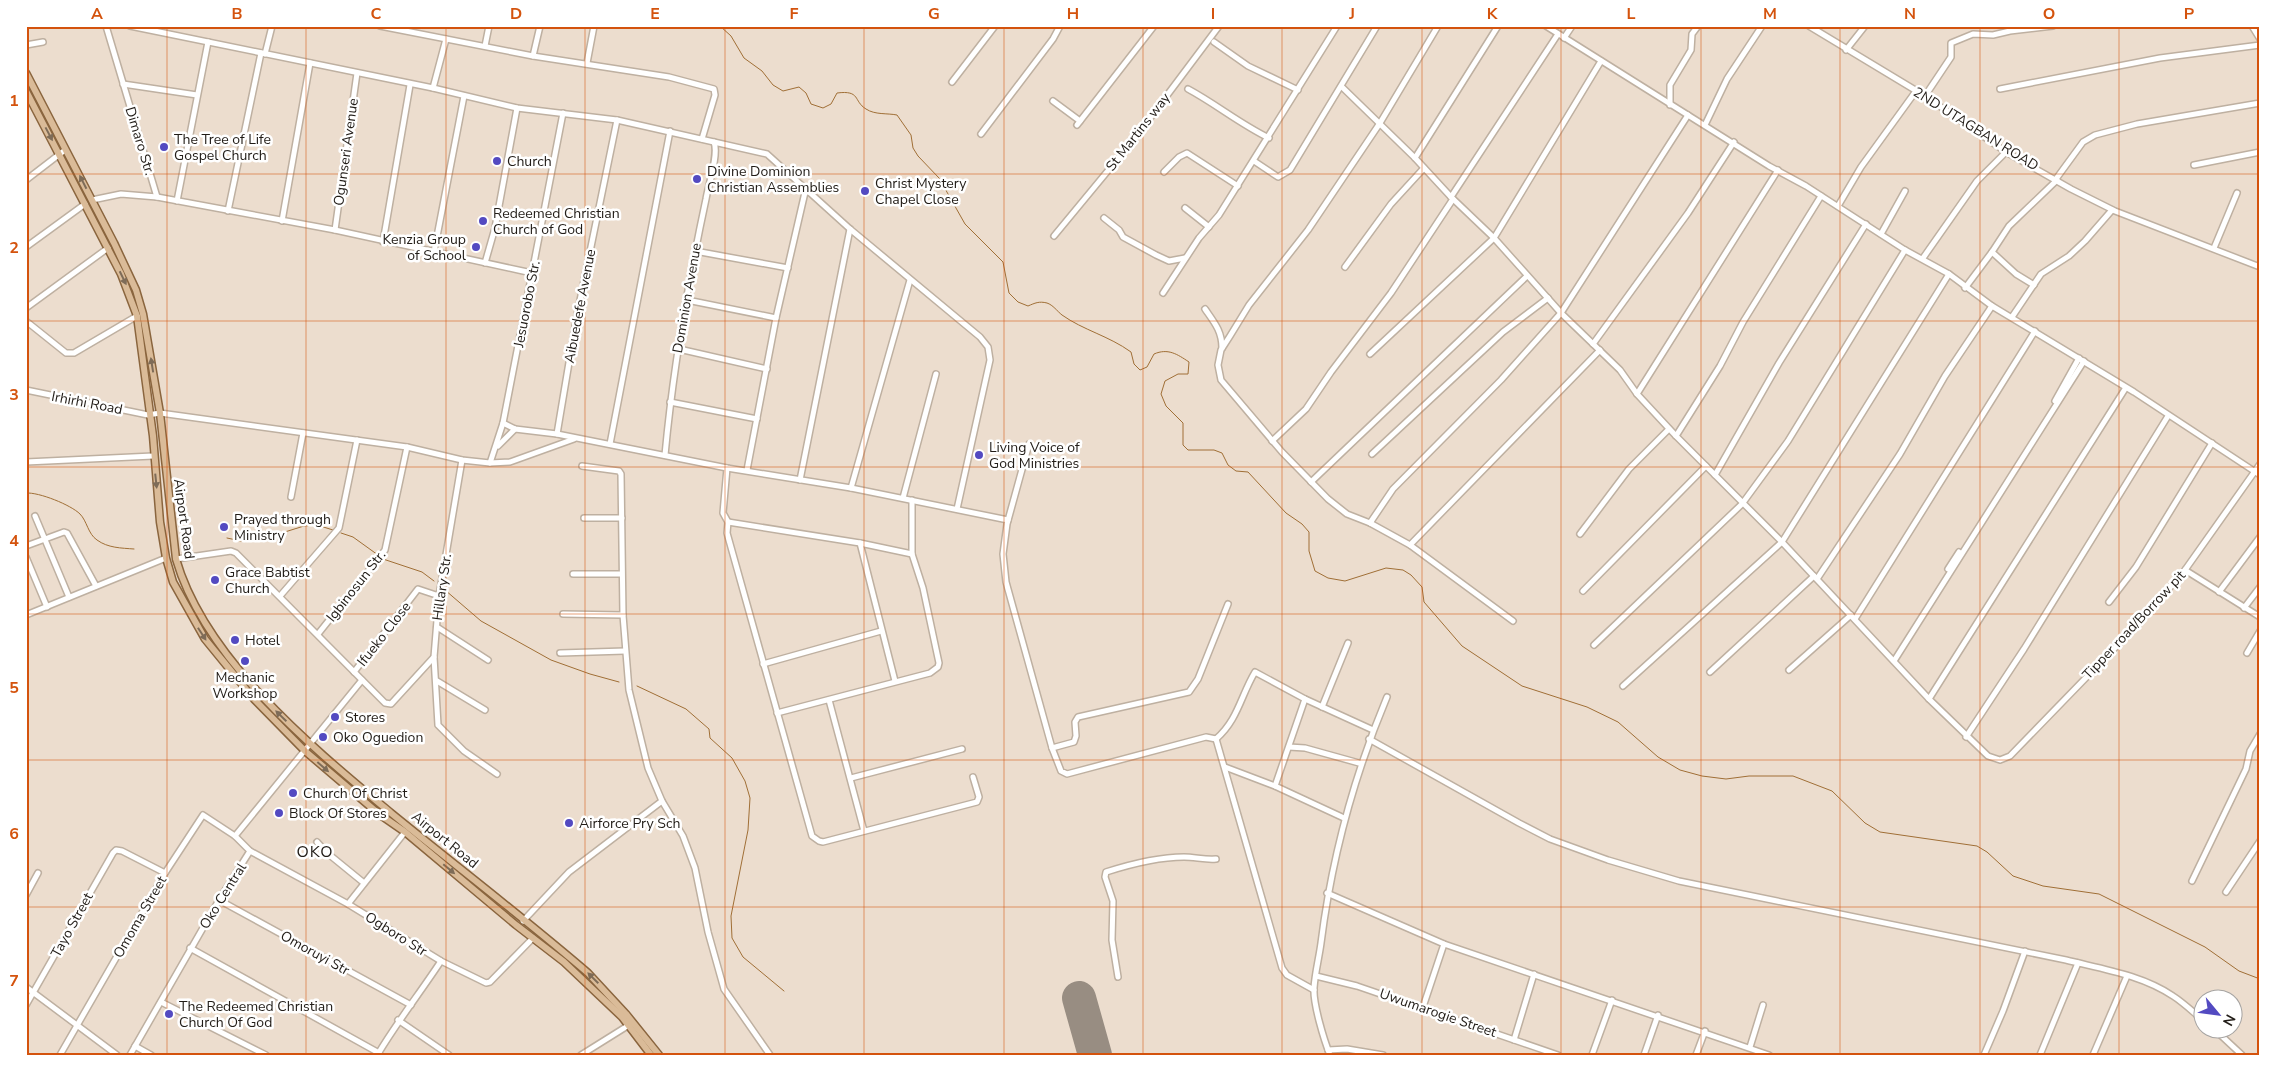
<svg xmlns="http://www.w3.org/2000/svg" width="2286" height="1081" font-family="'Nunito Sans',sans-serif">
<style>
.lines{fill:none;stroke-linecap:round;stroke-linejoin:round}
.stream{stroke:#a06f36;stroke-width:1}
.runway{stroke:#988d82;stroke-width:34}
.minor-casing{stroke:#beb0a1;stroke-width:8}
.major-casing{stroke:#8a653e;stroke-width:9}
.minor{stroke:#fff;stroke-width:5}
.major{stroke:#dabb98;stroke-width:6}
.oneway{fill:#7e6c58}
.grid{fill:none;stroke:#d4530d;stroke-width:1;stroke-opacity:0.55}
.poi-dot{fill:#534ac1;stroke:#fff;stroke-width:2}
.labels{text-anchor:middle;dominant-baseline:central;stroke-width:5;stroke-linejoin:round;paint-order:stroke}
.street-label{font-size:14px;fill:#211c17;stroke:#fff}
.poi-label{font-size:14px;fill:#211c17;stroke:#fff;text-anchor:start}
.quarter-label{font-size:16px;letter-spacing:1px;fill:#211c17;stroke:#fff}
.neatline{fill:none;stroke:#d4530d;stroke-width:2}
.grid-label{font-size:16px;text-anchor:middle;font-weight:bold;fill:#d4530d}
</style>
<rect width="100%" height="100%" fill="#ecddce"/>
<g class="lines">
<!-- stream -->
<g class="stream">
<path d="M720,26L731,36L744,58L762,71L773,85L783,91L799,87L806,93L811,104L823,108L831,104L837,93C861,90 853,101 866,109C875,115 887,113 897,115L911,135L913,148L918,156L939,178L965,224L1003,262L1009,293L1018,302L1028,306C1035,303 1039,301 1047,303C1053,305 1057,311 1062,315C1083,330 1109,336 1131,352L1134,364L1140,370L1147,367L1154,354C1168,348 1177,354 1189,362L1188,374H1178L1165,381L1161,394L1166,406L1183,423V445L1188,450H1214L1222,453L1228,465L1236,471L1248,472L1286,513L1302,524L1309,532V551L1315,571L1328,578L1345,581L1386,568L1403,570L1411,575L1422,587L1424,602L1462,646L1522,686L1587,707L1618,722L1658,757L1680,770L1702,776L1726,779L1749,776H1793L1832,791L1865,823L1880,832L1977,846L1987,852L2013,876L2043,886L2099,894L2205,947L2239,971L2260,979"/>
<path d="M26,493C39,492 71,505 80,514C87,521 88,534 97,540C108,548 121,548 134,549"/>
<path d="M341,533L353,537L378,555"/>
<path d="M227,538L241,541H256L304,526L317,525L333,530"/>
<path d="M383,559L422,572L434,581"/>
<path d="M445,590L481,621L551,660L590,674L619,682"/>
<path d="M637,686L686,709L709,729L710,738L732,758L745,781L750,798L748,830L731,916L732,938L743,957L784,991"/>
</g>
<!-- runway -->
<path class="runway" d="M1079,998L1095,1055"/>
<!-- minor casing -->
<g class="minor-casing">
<g id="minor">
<path d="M106,26L157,197"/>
<path d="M130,26L433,88L517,108L617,120L767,154L850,229L980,337L988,347L990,360L957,509"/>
<path d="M380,26L533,56L669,77L714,89L715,95L702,139"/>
<path d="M1438,26L1380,123L1308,230L1249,305L1230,336L1221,350L1218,365L1221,380L1282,452L1328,499L1347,514L1370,523L1410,545L1513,621"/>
<path d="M1546,26L1769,166L1806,186L1905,250L1949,274L1992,306L2134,392L2260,475"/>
<path d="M1809,26L1925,96L2006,152L2071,189L2115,211L2260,267"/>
<path d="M2252,26L2260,39"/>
<path d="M1564,38L1572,26"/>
<path d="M1214,42L1248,66L1298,90"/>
<path d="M26,45L43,42"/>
<path d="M485,46L489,26"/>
<path d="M1846,50L1865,26"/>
<path d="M265,54L272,26"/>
<path d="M533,56L540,26"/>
<path d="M587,63L594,26"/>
<path d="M952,82L995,26"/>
<path d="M123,84L197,95"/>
<path d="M1342,87L1415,158L1451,197L1494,238L1561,313L1620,370L1637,394L1676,436L1782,542L1929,699L1988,756L2000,760L2010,756L2139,623L2185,570L2260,464"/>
<path d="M433,88L446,39"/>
<path d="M1188,89C1216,104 1240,124 1269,138"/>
<path d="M2000,89L2160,58L2260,45"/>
<path d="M1925,96L1951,57V43L1973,34L1993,35L2010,31L2053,26"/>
<path d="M1053,101L1080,121"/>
<path d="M1670,105V85L1691,50L1692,34L1698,26"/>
<path d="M1077,125L1154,26"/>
<path d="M1705,125L1727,79L1762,26"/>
<path d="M981,134L1053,39L1060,26"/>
<path d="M1415,158L1498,26"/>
<path d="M1254,161L1278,177L1290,170L1377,26"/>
<path d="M2194,165L2260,152"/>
<path d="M1164,172L1179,157L1187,153L1238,186"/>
<path d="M2056,179L2083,142L2095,135L2137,124L2260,103"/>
<path d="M26,180L65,150"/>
<path d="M1451,197L1558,34"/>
<path d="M92,200L121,194L157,197L335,230L532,273"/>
<path d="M177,201L208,42"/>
<path d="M1838,206L1861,167L1916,91"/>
<path d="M1185,208L1209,227"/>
<path d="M228,211L261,53"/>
<path d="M1104,218L1119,230L1123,237L1156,255L1169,261L1185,258"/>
<path d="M282,221L310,63"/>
<path d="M335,230L357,73"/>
<path d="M1881,234L1905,191"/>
<path d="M1054,236L1135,138L1219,26"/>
<path d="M383,242L410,85"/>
<path d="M26,247L85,204"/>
<path d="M2214,248L2237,193"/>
<path d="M695,251L788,268"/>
<path d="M434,252L464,96"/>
<path d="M1923,258L1977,181L2006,152"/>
<path d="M485,263L495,228L517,108"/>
<path d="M1345,267L1391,204L1424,168"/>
<path d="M2034,285L2016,274L1992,252L2009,226L2057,180"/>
<path d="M1965,288L1992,252"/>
<path d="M1163,293L1199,238L1219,215L1337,26"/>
<path d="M687,300L776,318"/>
<path d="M26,308L108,248"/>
<path d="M1205,309C1214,322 1222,331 1222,348"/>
<path d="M2012,317L2041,274L2069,256L2085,241L2112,210"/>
<path d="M26,321L66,353H74L137,316"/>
<path d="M1593,344L1688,213L1734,142"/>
<path d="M679,349L767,369"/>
<path d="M1370,354L1494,238L1601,61"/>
<path d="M26,390L148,415L160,413L407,447L462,460L490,463L510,462L574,439"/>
<path d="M1637,394L1778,170"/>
<path d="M2055,401L2079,358"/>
<path d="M670,402L757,419"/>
<path d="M503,423L515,429L557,434L727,468L851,488L1008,520"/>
<path d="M557,434L577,315L617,120"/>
<path d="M1676,436L1720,366L1743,322L1821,196"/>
<path d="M1272,441L1306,409L1331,372L1391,293L1453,199"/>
<path d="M610,444L670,131"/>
<path d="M1029,444L1007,524L1003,554L1006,582L1052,748L1061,771L1067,774L1206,737L1216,739"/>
<path d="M498,446L515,429"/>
<path d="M1372,454L1503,332L1548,298"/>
<path d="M665,455C673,369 688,283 706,199C708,186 719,154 714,142"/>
<path d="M26,462L153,456"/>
<path d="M490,463L503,423L563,113"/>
<path d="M582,466L619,471L621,474L623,615L629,690L648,768L662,801L683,836L695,868L708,932L724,989L770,1055"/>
<path d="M727,468L723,513L728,522L727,533L812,836L819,841L823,842L977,802L979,797L973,777"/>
<path d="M747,470L776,318L806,188"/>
<path d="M1715,475L1779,363L1866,224"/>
<path d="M800,480L850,229"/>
<path d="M1311,482L1527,276"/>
<path d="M851,488L910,280"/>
<path d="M291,497L303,433"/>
<path d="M903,498L936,374"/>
<path d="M35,516L69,597"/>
<path d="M584,518H622"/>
<path d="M728,522L860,543L895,681"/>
<path d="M1370,523L1393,489L1501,380L1561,313L1688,115"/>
<path d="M1580,534L1629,469L1669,429"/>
<path d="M860,543L912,554"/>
<path d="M1410,545L1600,350"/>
<path d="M26,546L64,532L67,533L96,586"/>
<path d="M26,557L47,607"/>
<path d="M176,559L231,551L236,553L385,703L391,704L434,657L439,596L462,460"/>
<path d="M1948,569L1959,552"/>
<path d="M2185,570L2260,617"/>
<path d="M573,574H621"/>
<path d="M1817,579L1900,454L1945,376L1992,306"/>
<path d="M1583,591L1706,466"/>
<path d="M2219,592L2260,537"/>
<path d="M280,596L339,528L357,440"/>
<path d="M2109,602L2136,567L2212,443"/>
<path d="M2244,608L2260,587"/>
<path d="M563,614L623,615"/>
<path d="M26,615L166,558"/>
<path d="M1855,619L2035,331"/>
<path d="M437,627L488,660"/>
<path d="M318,634L385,550L407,447"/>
<path d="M1594,645L1742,504L1788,441L1905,250"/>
<path d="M560,653L625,651"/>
<path d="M2247,653L2260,631"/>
<path d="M434,657L438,725L464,751L497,774"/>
<path d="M1894,661L2084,361"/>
<path d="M763,664L881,631"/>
<path d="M1789,670L1851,615"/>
<path d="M354,672L418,589L439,596"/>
<path d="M1710,672L1814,576"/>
<path d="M437,681L485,710"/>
<path d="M1623,686L1782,542L1949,274"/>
<path d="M1929,699L2125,389"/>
<path d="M829,700L864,831"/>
<path d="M1322,707L1348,643"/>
<path d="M777,713L930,673L938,667L939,663L923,588L912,554V500"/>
<path d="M1966,737L2024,649L2168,416"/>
<path d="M1216,739L1282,968L1287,975L1314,990"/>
<path d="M1216,739C1238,720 1241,695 1255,672L1305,699L1373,730"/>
<path d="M1369,739L1519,823L1550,839L1608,860L1679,881L2066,960C2102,969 2142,975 2173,996C2184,1003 2194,1013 2204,1021"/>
<path d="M1289,747L1305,748L1359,763"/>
<path d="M1052,748L1074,742L1076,736L1075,722L1078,717L1189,692L1198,679L1228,604"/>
<path d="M1225,767L1275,786L1344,818"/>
<path d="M851,778L962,749"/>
<path d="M1275,786L1305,699"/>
<path d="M235,836L362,680"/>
<path d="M317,842L326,852L364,883"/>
<path d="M2192,881L2246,769L2250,751L2260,734"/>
<path d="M2226,892L2260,841"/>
<path d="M1327,893L1444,944L1769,1055"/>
<path d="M26,895L38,873"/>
<path d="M219,900L411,1005"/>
<path d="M348,904L405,832"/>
<path d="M523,921L569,872L662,801"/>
<path d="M190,948L379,1053"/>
<path d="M1316,976L1357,986L1558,1055"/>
<path d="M1118,977L1112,940L1113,901L1105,877L1106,872C1131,864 1158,857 1184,857C1195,857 1205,860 1216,859"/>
<path d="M26,987L117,1055"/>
<path d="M161,1002L266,1055"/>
<path d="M26,1005L113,853L116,850L122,851L165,873"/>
<path d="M1423,1007L1444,944"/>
<path d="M398,1020L449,1055"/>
<path d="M2213,1028L2242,1055"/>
<path d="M1514,1040L1534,974"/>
<path d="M135,1046L151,1055"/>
<path d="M1750,1047L1763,1005"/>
<path d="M1328,1050L1347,1049L1383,1055"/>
<path d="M378,1054C397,1022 420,993 441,961"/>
<path d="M60,1055L165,873L203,815L235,836L250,851L348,904L441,961L486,983L490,982L533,938"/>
<path d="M130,1055L219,900L250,851"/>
<path d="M581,1055L629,1025"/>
<path d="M1330,1055C1324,1040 1313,1004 1314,988C1315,973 1319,958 1321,943C1332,856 1353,778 1387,697"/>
<path d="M1592,1055L1612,1000"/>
<path d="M1644,1055L1658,1015"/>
<path d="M1696,1055L1705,1031"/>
<path d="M1984,1055L2003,1011L2025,951"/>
<path d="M2040,1055L2078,963"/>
<path d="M2093,1055L2127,976"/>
</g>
</g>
<!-- major casing -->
<g class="major-casing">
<g id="major">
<path d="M26,73L114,243L136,290L143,314L160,413L176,559C205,660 313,748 391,813C456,866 524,918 588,973L626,1014L659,1055"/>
<path d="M26,91L121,274L137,316L153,436L160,522L166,558L173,582L205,639L254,699L305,751L379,814L405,832L516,925L564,962L622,1017L651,1055"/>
</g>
</g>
<!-- minor -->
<use href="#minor" class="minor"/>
<!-- major -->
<use href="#major" class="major"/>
</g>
<!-- one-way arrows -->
<defs><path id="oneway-solid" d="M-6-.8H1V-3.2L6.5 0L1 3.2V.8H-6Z" transform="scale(1.25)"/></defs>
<g class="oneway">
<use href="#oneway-solid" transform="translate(49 134) rotate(62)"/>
<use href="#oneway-solid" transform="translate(83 182) rotate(-117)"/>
<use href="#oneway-solid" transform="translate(123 278) rotate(64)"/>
<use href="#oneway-solid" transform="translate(152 365) rotate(-99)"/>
<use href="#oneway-solid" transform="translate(156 481) rotate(84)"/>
<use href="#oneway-solid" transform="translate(202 634) rotate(57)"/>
<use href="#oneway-solid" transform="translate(281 716) rotate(-136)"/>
<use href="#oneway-solid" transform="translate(323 767) rotate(41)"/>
<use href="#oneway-solid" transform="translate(449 869) rotate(40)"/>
<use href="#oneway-solid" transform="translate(593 978) rotate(-135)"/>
</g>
<!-- grid -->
<path class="grid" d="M167,26V1055M306,26V1055M446,26V1055M585,26V1055M725,26V1055M864,26V1055M1004,26V1055M1143,26V1055M1282,26V1055M1422,26V1055M1561,26V1055M1701,26V1055M1840,26V1055M1980,26V1055M2119,26V1055M26,174H2260M26,321H2260M26,467H2260M26,614H2260M26,760H2260M26,907H2260"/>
<!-- markers -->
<g class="poi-dot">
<circle cx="164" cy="147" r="5"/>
<circle cx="497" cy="161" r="5"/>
<circle cx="697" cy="179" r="5"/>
<circle cx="865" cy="191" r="5"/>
<circle cx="483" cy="221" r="5"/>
<circle cx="476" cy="247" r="5"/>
<circle cx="979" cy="455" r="5"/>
<circle cx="224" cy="527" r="5"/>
<circle cx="215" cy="580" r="5"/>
<circle cx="235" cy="640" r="5"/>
<circle cx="245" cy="661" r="5"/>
<circle cx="335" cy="717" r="5"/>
<circle cx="323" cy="737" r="5"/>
<circle cx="293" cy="793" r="5"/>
<circle cx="279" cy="813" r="5"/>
<circle cx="569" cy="823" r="5"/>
<circle cx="169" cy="1014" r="5"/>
</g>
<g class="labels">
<!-- street labels -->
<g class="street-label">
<text transform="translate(1976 129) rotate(32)">2ND UTAGBAN ROAD</text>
<text transform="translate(1138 132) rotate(-52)">St Martins way</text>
<text transform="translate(140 141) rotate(73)">Dimaro Str.</text>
<text transform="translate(346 152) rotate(-82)">Ogunseri Avenue</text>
<text transform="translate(687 298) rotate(-80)">Dominion Avenue</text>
<text transform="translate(527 304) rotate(-79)">Jesuorobo Str.</text>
<text transform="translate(580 306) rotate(-79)">Aibuedefe Avenue</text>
<text transform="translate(87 403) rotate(11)">Irhirhi Road</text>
<text transform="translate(184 519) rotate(82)">Airport Road</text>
<text transform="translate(356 586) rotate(-52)">Igbinosun Str.</text>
<text transform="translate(442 587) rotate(-82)">Hillary Str.</text>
<text transform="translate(2134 625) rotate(-47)">Tipper road/Borrow pit</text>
<text transform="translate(384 634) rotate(-52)">Ifueko Close</text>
<text transform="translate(445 840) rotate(39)">Airport Road</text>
<text transform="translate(223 896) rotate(-58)">Oko Central</text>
<text transform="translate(140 917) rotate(-60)">Omoma Street</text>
<text transform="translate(72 925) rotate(-61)">Tayo Street</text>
<text transform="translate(396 934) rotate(32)">Ogboro Str</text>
<text transform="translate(315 953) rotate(29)">Omoruyi Str</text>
<text transform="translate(1438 1013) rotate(19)">Uwumarogie Street</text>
</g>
<!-- poi labels -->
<g class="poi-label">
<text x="174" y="139">The Tree of Life<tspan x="174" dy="16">Gospel Church</tspan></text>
<text x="507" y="161">Church</text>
<text x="707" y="171">Divine Dominion<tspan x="707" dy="16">Christian Assemblies</tspan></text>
<text x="875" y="183">Christ Mystery<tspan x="875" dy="16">Chapel Close</tspan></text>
<text x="493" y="213">Redeemed Christian<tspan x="493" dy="16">Church of God</tspan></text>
<text x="466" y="239" text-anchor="end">Kenzia Group<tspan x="466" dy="16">of School</tspan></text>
<text x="989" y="447">Living Voice of<tspan x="989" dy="16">God Ministries</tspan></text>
<text x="234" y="519">Prayed through<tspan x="234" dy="16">Ministry</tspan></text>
<text x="225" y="572">Grace Babtist<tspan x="225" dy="16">Church</tspan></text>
<text x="245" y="640">Hotel</text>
<text x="245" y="677" text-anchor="middle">Mechanic<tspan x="245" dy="16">Workshop</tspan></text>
<text x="345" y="717">Stores</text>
<text x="333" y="737">Oko Oguedion</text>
<text x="303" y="793">Church Of Christ</text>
<text x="289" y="813">Block Of Stores</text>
<text x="579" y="823">Airforce Pry Sch</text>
<text x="179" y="1006">The Redeemed Christian<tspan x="179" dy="16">Church Of God</tspan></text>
</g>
<!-- quarter labels -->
<g class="quarter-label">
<text x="315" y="852">OKO</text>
</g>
</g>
<!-- border -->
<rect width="2286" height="1081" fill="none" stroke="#ffffff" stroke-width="55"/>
<!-- north arrow -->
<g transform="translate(2218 1014) rotate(119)"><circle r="24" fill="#ffffff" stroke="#a6a4a2"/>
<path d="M0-4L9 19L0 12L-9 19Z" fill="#534ac1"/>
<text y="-8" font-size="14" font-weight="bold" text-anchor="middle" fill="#211c17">N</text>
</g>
<rect x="28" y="28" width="2230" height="1026" class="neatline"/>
<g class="grid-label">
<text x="97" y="19">A</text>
<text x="237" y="19">B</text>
<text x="376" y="19">C</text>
<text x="516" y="19">D</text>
<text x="655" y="19">E</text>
<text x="794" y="19">F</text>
<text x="934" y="19">G</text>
<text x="1073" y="19">H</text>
<text x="1213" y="19">I</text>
<text x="1352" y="19">J</text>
<text x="1492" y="19">K</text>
<text x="1631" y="19">L</text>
<text x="1770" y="19">M</text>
<text x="1910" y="19">N</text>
<text x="2049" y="19">O</text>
<text x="2189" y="19">P</text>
<text x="14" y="106">1</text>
<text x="14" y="253">2</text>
<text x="14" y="400">3</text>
<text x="14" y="546">4</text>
<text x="14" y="693">5</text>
<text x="14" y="839">6</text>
<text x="14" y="986">7</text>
</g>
</svg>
